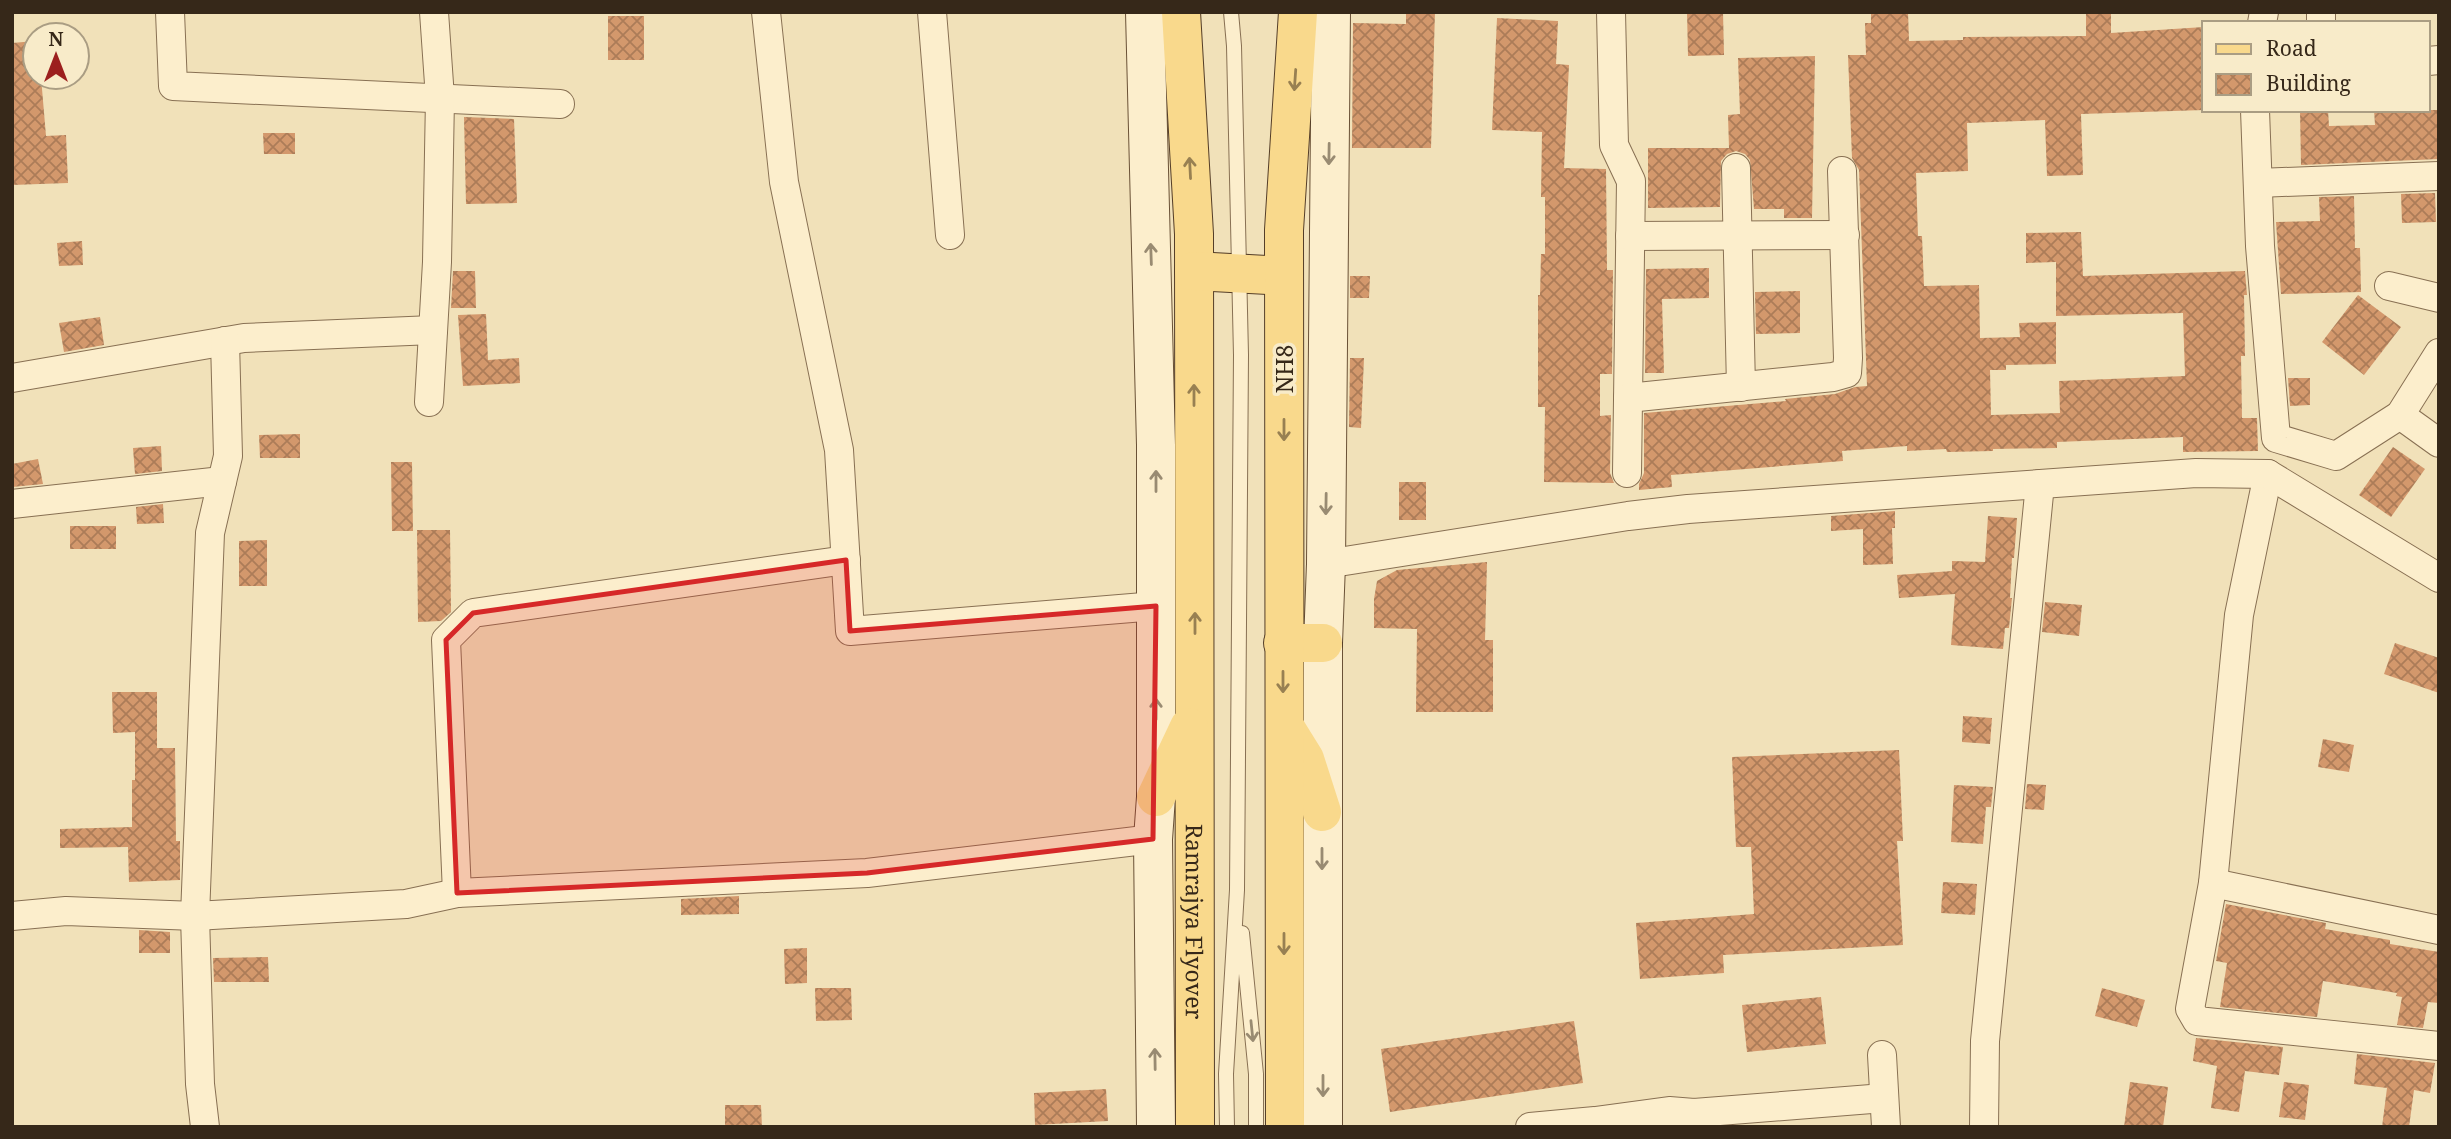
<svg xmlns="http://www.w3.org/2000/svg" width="2451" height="1139" font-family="'Noto Serif',serif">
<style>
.building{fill:url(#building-cross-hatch)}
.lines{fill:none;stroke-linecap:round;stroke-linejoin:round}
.lane-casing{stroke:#887053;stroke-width:16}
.street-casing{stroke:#887053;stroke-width:30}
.secondary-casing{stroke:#6a5136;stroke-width:40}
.primary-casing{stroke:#553e28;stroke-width:40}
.lane{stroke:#fceecc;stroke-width:14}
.street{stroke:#fceecc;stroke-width:28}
.secondary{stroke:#fceecc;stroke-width:38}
.primary{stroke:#f9d98c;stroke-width:38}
.oneway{stroke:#988052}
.oneway2{stroke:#998b72}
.marked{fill:#d62828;fill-opacity:0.2;stroke:#d62828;stroke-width:5;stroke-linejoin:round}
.labels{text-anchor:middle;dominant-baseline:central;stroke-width:7;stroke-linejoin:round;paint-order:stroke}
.street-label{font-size:23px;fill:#362819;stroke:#f8ebc9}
</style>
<defs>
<pattern id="building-cross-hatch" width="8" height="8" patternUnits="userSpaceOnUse" patternTransform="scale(1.75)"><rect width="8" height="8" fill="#d3986c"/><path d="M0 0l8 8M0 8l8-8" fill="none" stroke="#ac7c58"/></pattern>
</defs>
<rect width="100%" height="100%" fill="#f1e1b9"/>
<!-- building -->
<g class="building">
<path d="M1406,12H1435L1431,148H1352L1353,23L1406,24Z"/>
<path d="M1687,12H1723L1724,55L1688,56Z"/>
<path d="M1871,12H1908L1909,41L1963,40V37L2086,36V12H2111V33L2204,27V110L2081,114L2083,175L2047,176L2045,120L1967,123L1968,171L1916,173L1918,236H1922L1924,286L1979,285L1980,338L2020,337L2019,323L2056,322V364L2006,365V370H1990L1991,415L2060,413L2059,381L2185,376L2183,313L2056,316V262L2026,263V233L2081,232L2083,276L2245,271L2247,295H2244L2245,356H2241L2242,418H2257L2258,451L2183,452V437L2057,442V448L1993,449V451L1947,452L1946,449L1907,451V446L1842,451L1843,461L1671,475L1672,487L1639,490V484L1644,473V413L1786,401L1785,399L1835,394L1855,387L1867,386L1859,170L1852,158L1848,55H1866L1865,23H1871Z"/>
<rect x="608" y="16" width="36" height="44"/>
<path d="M1497,18L1558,21L1556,64L1569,65L1564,168L1606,169L1607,270H1613L1612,374H1600V416L1611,415L1610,473L1614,483L1544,482L1545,407H1538V295H1540L1541,254H1545V197H1541L1542,132L1492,130Z"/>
<path d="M35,41V77H41L46,136L66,135L68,183L12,185V43Z"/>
<path d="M1815,56L1812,218H1784V209H1754L1750,160L1745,154L1736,151L1727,154L1721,161L1720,207L1648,208V148H1729L1728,115L1740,114L1738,58Z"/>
<path d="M2300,110H2328L2329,126L2375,125L2374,110H2439V159L2301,165Z"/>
<path d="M464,117L514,119L517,203L466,204Z"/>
<path d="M263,133H295V154H264Z"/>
<path d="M2435,193L2436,222L2402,223L2401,194Z"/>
<path d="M2354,196L2355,248H2360L2361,292L2281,294L2276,222L2320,221L2319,197Z"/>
<path d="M82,241L83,265L59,266L57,243Z"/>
<path d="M1709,268V298L1662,299L1664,373H1645L1646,269Z"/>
<path d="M453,271H475L476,308H451Z"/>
<path d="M1350,276H1370L1369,298H1350Z"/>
<path d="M1800,291V333L1756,334L1755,292Z"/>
<path d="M2358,295L2401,327L2364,375L2322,342Z"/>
<path d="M486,314L488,360L519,358L520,383L463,386L458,315Z"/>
<path d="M100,317L104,345L64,352L59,323Z"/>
<path d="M1350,358H1364L1361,428L1349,427Z"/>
<path d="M2288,378H2310V405L2290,406Z"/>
<path d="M300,434V458H260L259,435Z"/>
<path d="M161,446L162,471L135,474L133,448Z"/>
<path d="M2393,447L2425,469L2391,517L2359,495Z"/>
<path d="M38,459L43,484L12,487V464Z"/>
<path d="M391,462H412L413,531H392Z"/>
<rect x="1399" y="482" width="27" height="38"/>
<path d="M163,504L164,523L137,524L136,507Z"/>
<path d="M1895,511V528H1892L1893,564L1863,565V529L1831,531V516Z"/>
<path d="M1988,516L2017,518L2014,558H2012L2010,598H2012L2009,628H2005L2003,649L1951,645L1955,594L1899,598L1897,575L1952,571V561L1985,562Z"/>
<rect x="70" y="526" width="46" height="23"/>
<path d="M417,530H450L451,612L441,621L418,622Z"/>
<path d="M267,540V586H239V541Z"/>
<path d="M1487,562L1485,640H1493V712H1416L1417,629L1374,628V599L1377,581L1397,570Z"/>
<path d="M2045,602L2082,605L2079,636L2042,632Z"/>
<path d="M2395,643L2439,658V693L2384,674Z"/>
<path d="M112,692H157V748H175L176,841H180V880L129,882L128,847L60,848V829L132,827V780H135V732L113,733Z"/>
<path d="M1963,716L1992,718L1990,744L1962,742Z"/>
<path d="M2323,739L2354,745L2349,772L2318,767Z"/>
<path d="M1899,750L1903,841H1897L1903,945L1723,955L1724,973L1640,979L1636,923L1754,914L1751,847H1736L1732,757Z"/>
<path d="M2027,784L2046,785L2044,810L2025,809Z"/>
<path d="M1954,785L1993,787L1991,807H1986L1983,844L1951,842Z"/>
<path d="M1943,882L1977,884L1975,915L1941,913Z"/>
<path d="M739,896V914L681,915V899Z"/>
<path d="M2226,904L2326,923L2325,929L2390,940V944L2439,952V1003L2428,1002L2423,1028L2397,1025L2402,997L2396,996L2397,993L2323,981L2317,1017L2220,1007L2227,963L2216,961Z"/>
<path d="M139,930L170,932V953H139Z"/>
<path d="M807,948V983L785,984L784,949Z"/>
<path d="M268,957L269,982H214L213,958Z"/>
<path d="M815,988H851L852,1020L816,1021Z"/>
<path d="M2102,988L2145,1000L2137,1027L2095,1016Z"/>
<path d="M1821,997L1826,1044L1747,1052L1742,1005Z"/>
<path d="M1574,1021L1583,1083L1390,1112L1381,1049Z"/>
<path d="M2196,1038L2283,1047L2279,1075L2245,1071L2239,1112L2211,1108L2217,1066L2193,1061Z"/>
<path d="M2357,1054L2435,1063L2430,1093L2414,1090L2409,1127H2382L2387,1088L2354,1084Z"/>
<path d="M2130,1082L2168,1087L2163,1127H2124Z"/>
<path d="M2284,1082L2309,1085L2305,1120L2279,1117Z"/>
<path d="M1106,1089L1108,1121L1035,1125L1034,1093Z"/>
<path d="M725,1105H761L762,1127H725Z"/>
</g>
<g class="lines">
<!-- lane casing -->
<g class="lane-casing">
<g id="lane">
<path d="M1242,933L1256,1074V1127"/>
<path d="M1227,1127L1226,1074L1237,890L1241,355L1234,46L1231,12"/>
</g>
</g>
<!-- street casing -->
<g class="street-casing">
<g id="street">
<path d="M170,12L173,86L560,104"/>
<path d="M766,12L784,182L839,450L850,631L1156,606"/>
<path d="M932,12L950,235"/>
<path d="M1611,12L1614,145L1631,181L1627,473"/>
<path d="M2262,23L2264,12"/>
<path d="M2321,23V12"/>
<path d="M2428,61L2439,60"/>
<path d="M2255,110L2260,246L2276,438L2336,456L2400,415L2439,353"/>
<path d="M1736,168L1741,387"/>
<path d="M2258,183L2439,176"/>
<path d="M1630,236L1845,235"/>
<path d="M2389,286L2439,298"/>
<path d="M12,378L244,338L433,330"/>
<path d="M1628,398L1833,377L1847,373L1848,358L1842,171"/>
<path d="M429,402L437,262L440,98L434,12"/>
<path d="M2400,415L2439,443"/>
<path d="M2268,474L2239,615L2213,883L2190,1009L2197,1021L2439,1046"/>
<path d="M12,504L222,481"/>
<path d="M1326,564L1628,516L1688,509L2196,473L2268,474L2439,578"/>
<path d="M2213,883L2439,930"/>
<path d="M457,893L446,640L473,613L846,560"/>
<path d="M12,916L66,911L195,916L406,904L457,893L867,873L1153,839"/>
<path d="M1882,1055L1886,1127"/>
<path d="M205,1127L200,1084L195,916L210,533L228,456L225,341"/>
<path d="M1530,1127L1595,1121L1669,1111L1694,1113L1884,1098"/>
<path d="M1984,1127L1985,1041L2040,484"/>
</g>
</g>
<!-- secondary casing -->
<g class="secondary-casing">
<g id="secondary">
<path d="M1145,12L1156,445V797L1153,839L1156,1127"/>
<path d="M1323,1127V643L1326,564L1331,12"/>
</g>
</g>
<!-- primary casing -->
<g class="primary-casing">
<g id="primary">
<path id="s1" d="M1181,12L1194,234L1195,1127"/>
<path d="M1194,271L1284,276"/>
<path d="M1283,643H1323"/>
<path d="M1287,730L1305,759L1322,812"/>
<path d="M1156,797L1189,727"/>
<path d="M1285,1127L1284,230L1298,12"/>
</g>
</g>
<!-- lane -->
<use href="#lane" class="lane"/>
<!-- street -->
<use href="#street" class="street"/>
<!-- secondary -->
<use href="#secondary" class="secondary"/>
<!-- primary -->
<use href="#primary" class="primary"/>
</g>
<!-- one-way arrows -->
<defs><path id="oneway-shaft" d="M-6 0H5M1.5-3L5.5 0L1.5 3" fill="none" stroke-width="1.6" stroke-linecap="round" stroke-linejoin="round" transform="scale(1.75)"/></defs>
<g class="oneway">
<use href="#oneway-shaft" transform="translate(1295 80) rotate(94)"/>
<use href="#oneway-shaft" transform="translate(1190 168) rotate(-93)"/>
<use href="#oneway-shaft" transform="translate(1194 395) rotate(-90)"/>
<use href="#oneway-shaft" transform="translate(1284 430) rotate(90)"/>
<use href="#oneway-shaft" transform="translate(1195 623) rotate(-90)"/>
<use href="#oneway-shaft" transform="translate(1283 682) rotate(90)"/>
<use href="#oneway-shaft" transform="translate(1284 944) rotate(90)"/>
</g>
<g class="oneway2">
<use href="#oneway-shaft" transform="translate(1329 154) rotate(91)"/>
<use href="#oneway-shaft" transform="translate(1151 254) rotate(-92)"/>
<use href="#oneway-shaft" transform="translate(1156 481) rotate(-90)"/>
<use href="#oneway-shaft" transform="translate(1326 504) rotate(91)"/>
<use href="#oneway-shaft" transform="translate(1156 709) rotate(-90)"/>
<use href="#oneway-shaft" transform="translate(1322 859) rotate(90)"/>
<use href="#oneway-shaft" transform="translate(1252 1031) rotate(84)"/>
<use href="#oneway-shaft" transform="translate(1155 1059) rotate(-91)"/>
<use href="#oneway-shaft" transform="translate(1323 1086) rotate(90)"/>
</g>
<!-- marked area -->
<path class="marked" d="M846,560L850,631L1156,606L1153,839L867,873L457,893L446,640L473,613Z"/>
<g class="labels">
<!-- street labels -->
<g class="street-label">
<text transform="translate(1284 369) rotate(-90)">NH8</text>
<text stroke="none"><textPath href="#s1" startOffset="910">Ramrajya Flyover</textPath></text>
</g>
</g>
<!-- border -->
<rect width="2451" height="1139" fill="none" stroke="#362819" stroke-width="28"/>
<!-- legend -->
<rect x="2202" y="21" width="228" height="91" fill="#f8ebc9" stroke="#aa9d83" stroke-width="2"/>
<rect x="2216" y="44" width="35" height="10" fill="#f9d98c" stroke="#aa9d83" stroke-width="2"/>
<text x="2266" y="56" font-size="21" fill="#362819">Road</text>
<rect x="2216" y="74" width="35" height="21" fill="url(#building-cross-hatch)" stroke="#aa9d83" stroke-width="2"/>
<text x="2266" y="91" font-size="21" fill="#362819">Building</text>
<!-- north arrow -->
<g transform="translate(56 56)"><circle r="33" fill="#f8ebc9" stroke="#aa9d83" stroke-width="2"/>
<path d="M0-5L12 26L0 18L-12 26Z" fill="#9c1f1e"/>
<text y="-10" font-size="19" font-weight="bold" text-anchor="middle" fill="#362819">N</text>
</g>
</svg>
